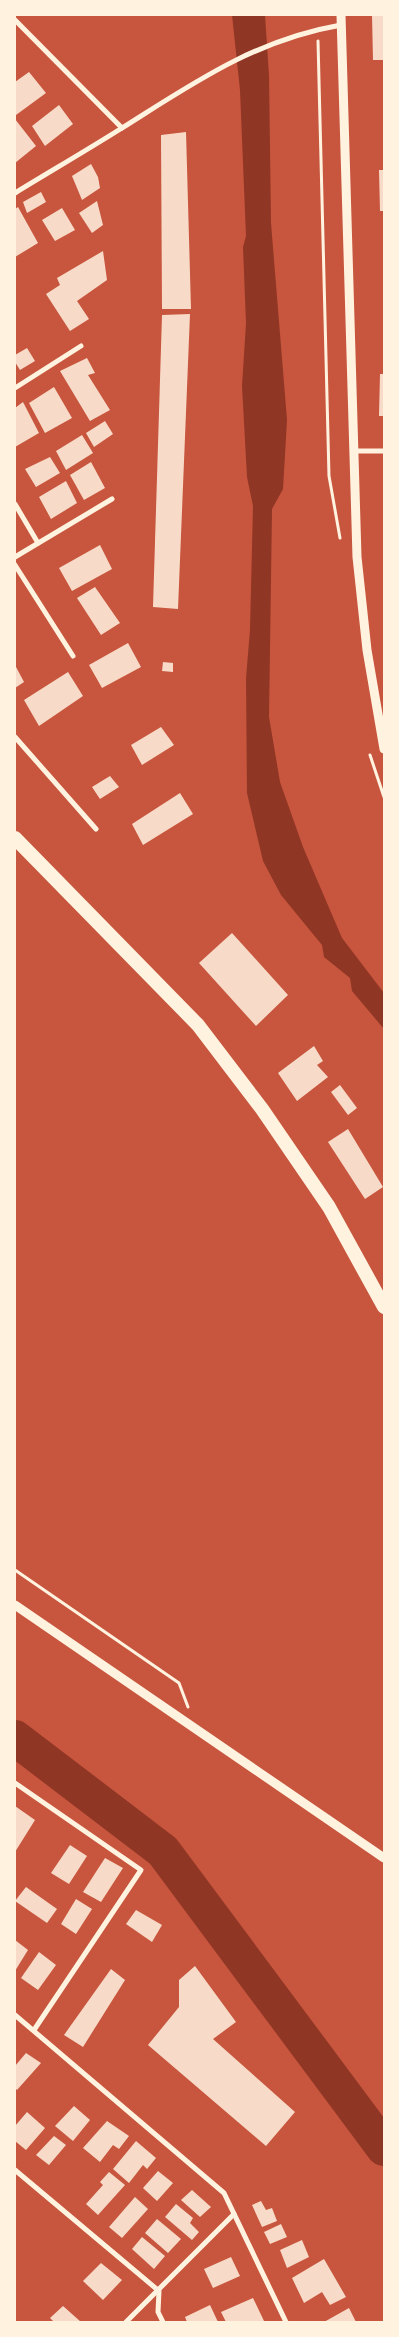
<svg xmlns="http://www.w3.org/2000/svg" width="399" height="2337" font-family="'Titillium Web',sans-serif">
<style>
.water{fill:#8f3625}
.lines{fill:none;stroke-linecap:round;stroke-linejoin:round}
.river{stroke:#8f3625;stroke-width:36}
.building{fill:#f7dbc8}
.path{stroke:#fff3e0;stroke-width:3}
.minor{stroke:#fff3e0;stroke-width:5}
.tertiary{stroke:#fff3e0;stroke-width:9}
.trunk{stroke:#fff3e0;stroke-width:14}
</style>
<rect width="100%" height="100%" fill="#c8553d"/>
<!-- water -->
<path class="water" d="M232,15H265L269,75L271,223L287,420L283,489L272,509L269,717L280,782L303,847L342,938L384,993V1029L352,991L350,978L324,957L322,945L281,895L263,861L247,793L246,678L250,630L253,506L247,477L242,386L246,323L243,247L246,236L240,90Z"/>
<g class="lines">
<!-- river -->
<path class="river" d="M15,1738L163,1851L384,2148"/>
</g>
<!-- building -->
<g class="building">
<path d="M372,15H384V60H373Z"/>
<path d="M29,72L46,93L16,115L15,82Z"/>
<path d="M59,105L73,124L45,146L32,126Z"/>
<path d="M15,119L36,146L15,163Z"/>
<path d="M186,132L191,309H162L161,135Z"/>
<path d="M91,164L98,177L100,188L82,200L72,176Z"/>
<path d="M379,170H384V211H380Z"/>
<path d="M41,192L46,202L27,213L23,202Z"/>
<path d="M97,201L103,225L92,233L79,213Z"/>
<path d="M18,207L38,243L15,257V209Z"/>
<path d="M62,208L75,230L55,241L42,220Z"/>
<path d="M103,251L107,280L77,301L89,319L70,331L46,294L60,285L57,278Z"/>
<path d="M190,314L178,609L153,607L162,315Z"/>
<path d="M27,348L35,361L20,370L15,362V355Z"/>
<path d="M87,358L95,373L88,375L110,410L90,421L60,371Z"/>
<path d="M380,374H384V416H379Z"/>
<path d="M54,387L72,418L45,433L29,403Z"/>
<path d="M23,402L39,433L15,447V408Z"/>
<path d="M105,421L113,434L94,447L86,433Z"/>
<path d="M82,435L93,453L66,470L56,451Z"/>
<path d="M50,457L60,473L36,487L25,469Z"/>
<path d="M91,462L105,488L84,500L70,475Z"/>
<path d="M66,481L77,503L51,519L39,497Z"/>
<path d="M100,545L112,569L72,591L59,568Z"/>
<path d="M95,587L120,623L101,635L77,598Z"/>
<path d="M128,643L141,667L102,688L89,665Z"/>
<path d="M163,662L173,663V672L162,671Z"/>
<path d="M15,665L24,682L15,688Z"/>
<path d="M68,672L83,696L39,726L24,700Z"/>
<path d="M161,727L174,745L142,765L131,745Z"/>
<path d="M110,776L119,787L100,799L92,787Z"/>
<path d="M180,793L193,814L143,845L132,824Z"/>
<path d="M232,933L288,995L256,1026L199,963Z"/>
<path d="M314,1046L323,1061L317,1065L328,1077L297,1101L278,1073Z"/>
<path d="M340,1085L357,1108L348,1115L331,1092Z"/>
<path d="M348,1129L383,1187L365,1199L328,1142Z"/>
<path d="M15,1806L35,1820L15,1852Z"/>
<path d="M70,1845L87,1856L69,1884L51,1873Z"/>
<path d="M105,1858L123,1868L101,1902L83,1892Z"/>
<path d="M26,1887L57,1909L47,1923L15,1901Z"/>
<path d="M76,1899L92,1909L76,1934L61,1924Z"/>
<path d="M136,1910L162,1925L152,1942L126,1924Z"/>
<path d="M15,1940L28,1950L15,1971Z"/>
<path d="M39,1952L56,1965L38,1990L21,1978Z"/>
<path d="M195,1966L236,2022L213,2039L295,2112L266,2146L148,2045L179,2007V1980Z"/>
<path d="M111,1969L125,1980L83,2047L64,2035Z"/>
<path d="M26,2053L41,2063L17,2090L15,2088V2066Z"/>
<path d="M74,2106L90,2120L73,2141L55,2126Z"/>
<path d="M27,2112L45,2128L26,2150L15,2141V2126Z"/>
<path d="M107,2121L129,2136L119,2149L113,2145L100,2162L83,2148Z"/>
<path d="M54,2136L66,2145L49,2165L36,2155Z"/>
<path d="M136,2141L156,2158L147,2169L143,2165L129,2183L113,2169Z"/>
<path d="M158,2171L173,2183L157,2201L143,2188Z"/>
<path d="M109,2172L125,2185L98,2215L86,2204L103,2185L100,2182Z"/>
<path d="M192,2190L211,2207L200,2217L181,2200Z"/>
<path d="M135,2197L148,2209L122,2238L109,2227Z"/>
<path d="M261,2201L266,2210L272,2208L277,2221L262,2227L252,2205Z"/>
<path d="M176,2204L193,2218L190,2223L199,2232L192,2240L165,2217Z"/>
<path d="M157,2219L181,2239L168,2253L145,2233Z"/>
<path d="M281,2224L287,2237L270,2244L264,2232Z"/>
<path d="M142,2237L165,2256L154,2269L132,2249Z"/>
<path d="M302,2240L309,2257L287,2268L280,2250Z"/>
<path d="M231,2257L240,2276L213,2288L204,2269Z"/>
<path d="M324,2259L346,2297L330,2305L322,2292L304,2303L292,2278Z"/>
<path d="M101,2263L122,2280L103,2300L83,2281Z"/>
<path d="M253,2298L264,2321L226,2322L221,2312Z"/>
<path d="M210,2305L218,2322H187L185,2317Z"/>
<path d="M63,2306L81,2322H54L50,2318Z"/>
<path d="M349,2308L356,2322H324Z"/>
</g>
<g class="lines">
<!-- path -->
<g class="path">
<path d="M318,41L329,476L340,538"/>
<path d="M370,755L384,797"/>
<path d="M15,1570L179,1683L188,1707"/>
</g>
<!-- minor -->
<g class="minor">
<path d="M15,20L122,128"/>
<path d="M15,193C51,171 87,150 122,128C195,82 255,40 341,25"/>
<path d="M15,388L81,346"/>
<path d="M353,451H384"/>
<path d="M15,504L38,543"/>
<path d="M15,557L112,499"/>
<path d="M15,565L73,656"/>
<path d="M15,737L96,829"/>
<path d="M15,1783L141,1870L34,2030"/>
<path d="M15,2015L224,2193L286,2322"/>
<path d="M15,2170L159,2291L158,2312L163,2322"/>
<path d="M126,2322L234,2214"/>
</g>
<!-- tertiary -->
<g class="tertiary">
<path d="M341,15L357,557L367,650L384,749"/>
<path d="M15,1605L384,1858"/>
</g>
<!-- trunk -->
<path class="trunk" d="M15,838L198,1025L262,1109L329,1207L384,1307"/>
</g>
<!-- border -->
<rect width="399" height="2337" fill="none" stroke="#fff3e0" stroke-width="32"/>
</svg>
